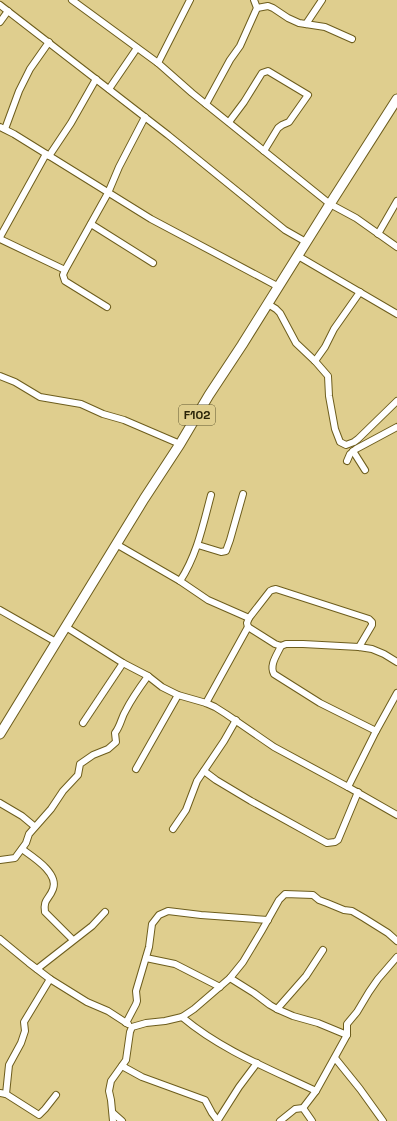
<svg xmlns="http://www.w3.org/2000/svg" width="397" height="1121" font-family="'Space Grotesk',sans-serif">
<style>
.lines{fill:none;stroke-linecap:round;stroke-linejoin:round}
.street-casing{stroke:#6d5d1d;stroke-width:8}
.primary-casing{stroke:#6d5d1d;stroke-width:11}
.street{stroke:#fff;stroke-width:6}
.primary{stroke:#fff;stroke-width:9}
.labels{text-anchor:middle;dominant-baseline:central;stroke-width:4;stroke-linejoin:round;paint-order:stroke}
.shield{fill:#dfce8e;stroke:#5f5630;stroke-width:1}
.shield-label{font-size:12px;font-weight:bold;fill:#282207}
</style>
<rect width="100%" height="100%" fill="#dfce8e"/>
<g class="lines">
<!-- street casing -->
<g class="street-casing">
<g id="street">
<path d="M72,0L158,63L192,93L330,204L356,218L397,247"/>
<path d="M0,5L168,135L285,230L306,242"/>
<path d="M257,8L268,6L273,8L288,18L299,23L325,27L352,39"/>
<path d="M0,22L8,11"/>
<path d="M306,24L322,0"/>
<path d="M158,63L190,0"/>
<path d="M109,89L137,48"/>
<path d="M206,104L230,60L240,46L257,8L254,0"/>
<path d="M229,122L244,102L262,73L268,71L308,95L289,122L282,125L278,128L264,151"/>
<path d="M0,127L14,134L151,219L279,287"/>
<path d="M5,129L19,91L30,69L49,42"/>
<path d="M49,156L71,123L96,79"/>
<path d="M91,224L153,263"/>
<path d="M378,234L397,201"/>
<path d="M0,237L46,154"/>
<path d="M0,239L65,270"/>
<path d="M298,256L397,314"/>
<path d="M268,304L276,309L280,313L296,343L315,361L328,376L329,396L335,429L340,442L346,445L354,442L358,439L397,401"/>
<path d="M107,307L65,281L63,275L65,270L108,193L119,167L145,117"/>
<path d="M315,361L325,347L334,329L360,292"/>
<path d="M0,376L15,382L40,397L81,404L103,414L124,420L180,444"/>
<path d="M353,451L365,470"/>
<path d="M347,461L350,454L356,449L397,427"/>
<path d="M116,544L180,581L208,600L249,618L247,623L248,627L275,644L281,646L286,644H303L359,647L372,649L384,654L397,662"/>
<path d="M198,545L221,552L226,551L230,540L243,494"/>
<path d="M180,581C197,555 203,525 211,495"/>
<path d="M0,610L56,642"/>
<path d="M249,618L270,591L272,590L276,589L369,619L372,622V625L359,647"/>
<path d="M66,627L123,663L148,676L162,687L178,695L206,703L215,707L226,714L274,747L348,787L397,815"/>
<path d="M281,646C277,655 269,665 274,674L320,703L376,731"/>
<path d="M206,703L248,627"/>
<path d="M83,723L123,663"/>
<path d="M136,769L178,695"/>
<path d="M204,771L216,780L251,801L327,843L335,842L338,840L358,792"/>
<path d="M348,787L376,731L397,693"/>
<path d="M0,803L22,816L34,826"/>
<path d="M173,829L186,810L197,781L224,741L236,720"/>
<path d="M22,849C33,857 59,873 53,889C49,900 43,899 45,912L73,940"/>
<path d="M0,860L15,858L26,843L29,834L51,809L63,791L78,775L80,764L93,755L108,749L116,742L115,733C121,725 121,718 126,710C132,698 140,687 148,676"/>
<path d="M0,939L29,963L50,979L87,1002L108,1011L128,1024"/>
<path d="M146,958L175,964L220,987"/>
<path d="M37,969L92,926L105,912"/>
<path d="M230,978L254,993L270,1005L277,1009L293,1016L318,1023L347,1035"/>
<path d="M277,1009L306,976L323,950"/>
<path d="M182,1017C221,1050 270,1069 316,1091"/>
<path d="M126,1023L136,1004L137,1001L136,991L149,947L152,924L159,915L168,911L201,915L268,920"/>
<path d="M335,1058L360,1089L383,1121"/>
<path d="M122,1066L142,1077L205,1100L212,1113L218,1121"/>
<path d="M0,1093L6,1094L39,1115L45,1109L56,1095"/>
<path d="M6,1094L9,1065L21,1043L25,1031L24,1022L50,979"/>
<path d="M303,1108L312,1121"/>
<path d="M113,1113L122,1121"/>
<path d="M218,1120L239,1087L257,1063"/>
<path d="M113,1121L111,1100L109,1091L111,1081L126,1060L130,1032L132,1027L146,1023L165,1021L182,1017L194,1009L230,978L243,962L261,932L279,900L285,894L313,895L319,900L327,903L344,910L352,911L364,918L388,933L397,941"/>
<path d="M280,1121L295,1109L303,1108L316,1091L347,1035V1024L357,1012L369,992L378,979L397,957"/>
</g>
</g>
<!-- primary casing -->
<g class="primary-casing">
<path id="primary" d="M0,734L144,499L180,444L209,395L242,345L330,204L397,99"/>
</g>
<!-- street -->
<use href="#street" class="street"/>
<!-- primary -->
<use href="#primary" class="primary"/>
</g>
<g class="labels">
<!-- shield labels -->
<rect class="shield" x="179" y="405" width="36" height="20" rx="3"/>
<g class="shield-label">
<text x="197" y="415">F102</text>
</g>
</g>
</svg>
